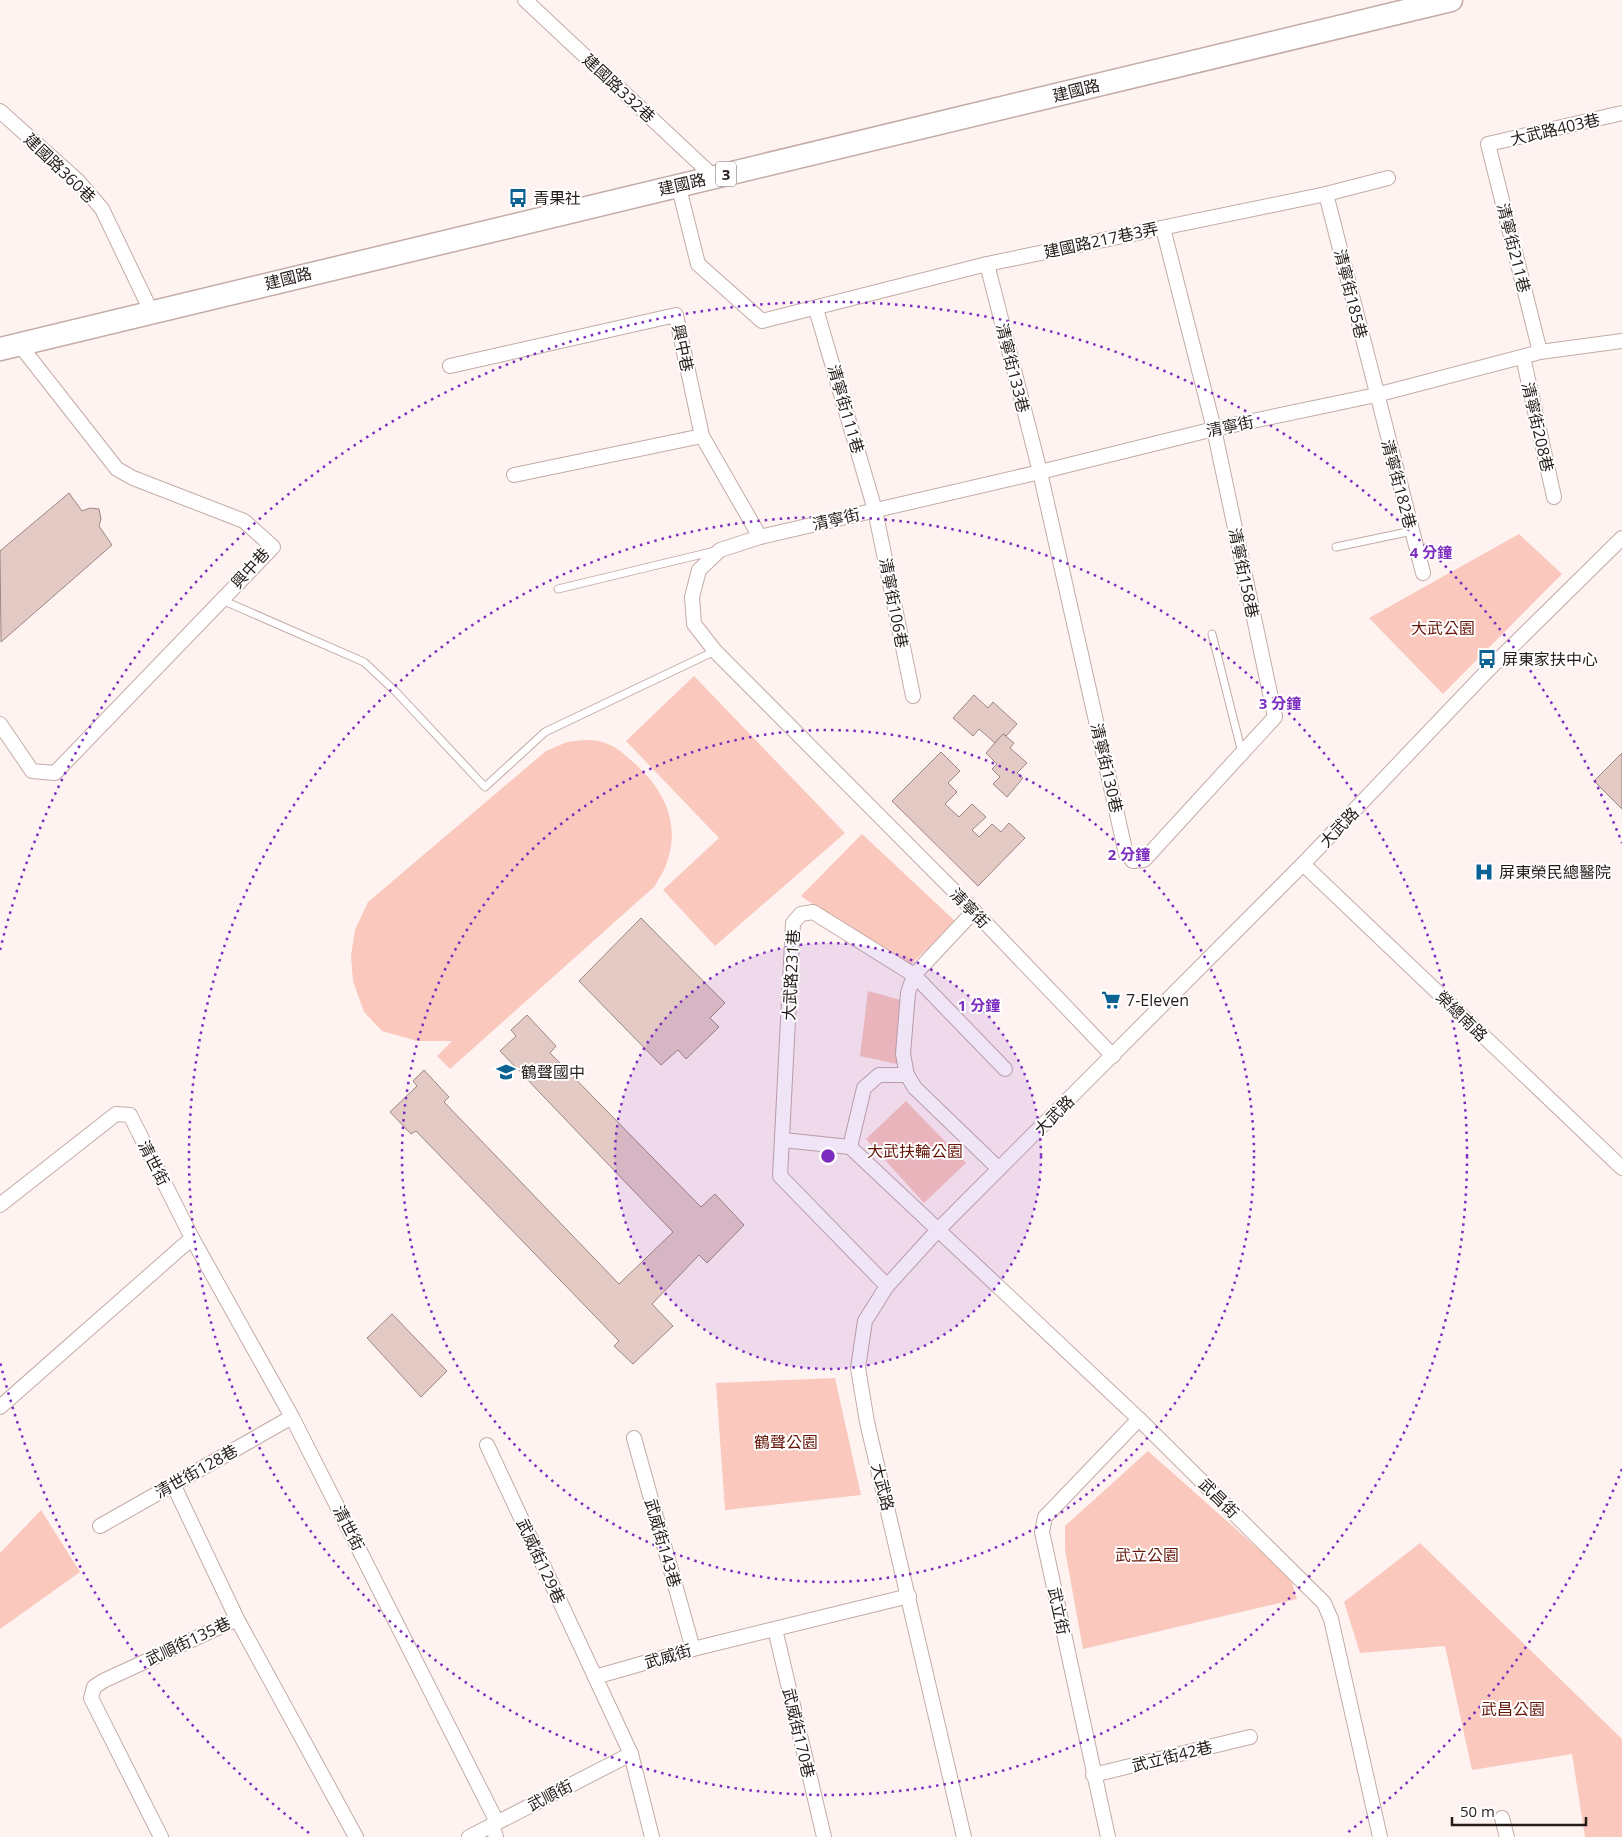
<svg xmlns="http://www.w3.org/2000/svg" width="1622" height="1837" font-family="'Open Sans','Noto Sans TC',sans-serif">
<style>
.green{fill:#fac8bd}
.building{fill:#e4cac5;stroke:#9d8681}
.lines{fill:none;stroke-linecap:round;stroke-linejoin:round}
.service-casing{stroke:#c4aba6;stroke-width:9}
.minor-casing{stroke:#c4aba6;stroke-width:16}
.primary-casing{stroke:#c4aba6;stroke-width:25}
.service{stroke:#fff;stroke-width:7}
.minor{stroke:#fff;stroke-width:14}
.primary{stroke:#fff;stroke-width:22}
.ring{fill:none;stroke:#7b2cbf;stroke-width:2.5;stroke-dasharray:2.5 5}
.labels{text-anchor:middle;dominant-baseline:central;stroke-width:4;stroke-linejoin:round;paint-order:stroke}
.shield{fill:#fff;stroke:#66605f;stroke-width:1}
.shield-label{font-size:15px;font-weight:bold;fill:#251c1a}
.street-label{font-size:16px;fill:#251c1a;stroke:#fff}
.poi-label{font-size:16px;fill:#251c1a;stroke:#fff;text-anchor:start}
.park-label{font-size:16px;fill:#651609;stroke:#fff}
.centre{fill:#7b2cbf;stroke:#fff;stroke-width:2.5}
.ring-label{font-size:15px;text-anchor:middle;font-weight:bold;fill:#7b2cbf;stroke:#fff;stroke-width:4;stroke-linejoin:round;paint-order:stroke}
</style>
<rect width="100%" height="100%" fill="#fef3f1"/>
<!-- green -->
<g class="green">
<path d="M1519,534L1562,574L1443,694L1369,618Z"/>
<path d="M694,676L845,833L715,946L663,890L719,838L626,741Z"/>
<path d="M584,740C607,740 617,747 634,763C663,788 681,823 667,862C665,870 659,878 655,886L450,1069L437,1056L452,1041H417L382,1031L364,1012L353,981L351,956L355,930L368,902L546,751L567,742Z"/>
<path d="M862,834L956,922L910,965L870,944L801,896Z"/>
<path d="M868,991L908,1002L897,1064L860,1056Z"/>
<path d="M906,1101L966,1163L924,1203L866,1139Z"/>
<path d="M835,1378L861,1495L725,1510L716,1383Z"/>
<path d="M1148,1451L1290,1577L1297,1599L1083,1649L1065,1550V1526Z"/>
<path d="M41,1510L80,1572L0,1629V1553Z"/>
<path d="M1420,1543L1622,1739V1837H1585L1572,1754L1472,1770L1445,1646L1360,1653L1344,1602Z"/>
</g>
<!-- building -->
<g class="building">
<path d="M69,493L82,511L90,508L99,509L101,519L99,526L112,545L1,642L0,551Z"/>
<path d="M974,695L988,708L993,702L1017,724L1006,736L1003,734L995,743L979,729L973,736L953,718Z"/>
<path d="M1003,734L1014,743L1010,748L1027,763L1017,773L1023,778L1007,797L993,784L1000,777L992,769L997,764L986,753Z"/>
<path d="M941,752L960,771L948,783L957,792L945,804L959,817L972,804L986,817L972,830L979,837L992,824L1001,832L1009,823L1025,838L978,886L892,801Z"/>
<path d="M1622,753V809L1594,781Z"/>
<path d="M641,918L725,1003L710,1018L719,1027L686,1059L678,1050L661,1065L579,981Z"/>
<path d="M527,1015L556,1046L550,1053L701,1207L715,1194L744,1225L707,1263L699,1255L652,1304L673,1326L633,1364L614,1346L619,1341L416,1131L411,1134L390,1112L417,1086L413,1081L424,1070L449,1097L444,1102L619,1284L673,1232L500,1051L516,1036L511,1030Z"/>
<path d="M392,1314L447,1371L421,1397L367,1338Z"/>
</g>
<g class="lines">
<!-- service casing -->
<g class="service-casing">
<g id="service">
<path d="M1336,547L1412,531"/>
<path d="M558,589L715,551"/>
<path d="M222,600L364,662L396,692L485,787L545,732L715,651"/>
<path d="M1212,634L1242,753"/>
</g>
</g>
<!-- minor casing -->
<g class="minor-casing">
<g id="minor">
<path d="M525,0L714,177"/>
<path d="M0,111L78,181L102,209L151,311"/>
<path d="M678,184L698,264L762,321L987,264L1326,194L1388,178"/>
<path d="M1326,194L1423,573"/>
<path d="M987,264L1040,472L1126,854L1133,861L1144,860L1275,717L1214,429L1163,228"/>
<path d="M816,309L875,510L913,696"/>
<path d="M1540,352L1488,144L1622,113"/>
<path d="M1523,357L1554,497"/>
<path d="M450,366L676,315L702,436L760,537"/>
<path d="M514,475L702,436"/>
<path d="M0,724L32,771L55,773L273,547L244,521L133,478L117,469L19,344"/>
<path d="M1303,864L1622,1168"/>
<path d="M974,911L914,975L908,993L903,1054L907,1075L915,1088L999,1169"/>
<path d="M1113,1056L974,911L715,651L694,624L692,597L699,570L720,550L760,537L1040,472L1214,429L1376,395L1540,352L1622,341"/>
<path d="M783,1140L850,1147L1139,1419L1324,1603L1331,1619L1380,1837"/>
<path d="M850,1147L864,1088L879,1075H907"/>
<path d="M0,1205L116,1114L130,1115L192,1238L292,1417L497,1822"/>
<path d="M887,1286L780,1176L793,923L801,914L813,912L914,975L1005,1069"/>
<path d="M0,1407L192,1238"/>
<path d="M634,1438L693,1649"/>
<path d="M487,1445L631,1754L652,1837"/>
<path d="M173,1484L237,1619L356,1837"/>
<path d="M100,1526L292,1417"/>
<path d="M775,1629L824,1837"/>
<path d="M595,1677L693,1649L909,1596"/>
<path d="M1093,1775L1250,1737"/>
<path d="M1502,1818L1507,1837"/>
<path d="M492,1825L496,1837"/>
<path d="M161,1837L91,1698L94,1687L103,1681L237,1619"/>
<path d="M469,1837L631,1754"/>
<path d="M964,1837L867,1422L858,1368L865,1321L887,1286L937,1231L1303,864L1488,670L1622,538"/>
<path d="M1108,1837L1042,1532L1045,1517L1139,1419"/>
</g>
</g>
<!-- primary casing -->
<g class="primary-casing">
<path id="primary" d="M0,349L1451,0"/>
</g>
<!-- service -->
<use href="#service" class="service"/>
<!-- minor -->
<use href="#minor" class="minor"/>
<!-- primary -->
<use href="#primary" class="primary"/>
</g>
<!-- distance rings -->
<circle cx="828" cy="1156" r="213" fill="#7b2cbf" fill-opacity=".12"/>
<g class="ring">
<circle cx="828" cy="1156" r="213"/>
<circle cx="828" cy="1156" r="426"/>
<circle cx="828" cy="1156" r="639"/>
<path d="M1622 1469A853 853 0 0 1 1347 1833M309 1833A853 853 0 0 1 0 1362M0 950A853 853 0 0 1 1622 843"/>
</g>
<!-- icons -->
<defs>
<g id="bus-bare" transform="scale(1.5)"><path d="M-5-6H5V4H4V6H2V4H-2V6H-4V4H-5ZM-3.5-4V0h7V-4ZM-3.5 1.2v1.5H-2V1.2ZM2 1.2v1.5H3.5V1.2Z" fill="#0c6293" stroke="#fff" stroke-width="2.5" paint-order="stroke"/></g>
<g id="hospital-bare" transform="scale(1.5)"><path d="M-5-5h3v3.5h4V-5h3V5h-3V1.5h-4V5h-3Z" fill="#0c6293" stroke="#fff" stroke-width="2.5" paint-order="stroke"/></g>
<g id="supermarket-bare" transform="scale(1.5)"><path d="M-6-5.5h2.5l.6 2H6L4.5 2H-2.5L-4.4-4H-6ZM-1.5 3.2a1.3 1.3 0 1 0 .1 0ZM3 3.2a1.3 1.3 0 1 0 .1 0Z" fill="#0c6293" stroke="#fff" stroke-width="2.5" paint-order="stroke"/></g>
<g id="school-bare" transform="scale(1.5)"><path d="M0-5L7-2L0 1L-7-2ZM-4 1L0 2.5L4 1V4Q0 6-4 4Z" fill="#0c6293" stroke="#fff" stroke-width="2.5" paint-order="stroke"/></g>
</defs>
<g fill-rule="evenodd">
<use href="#bus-bare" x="518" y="198"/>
<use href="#bus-bare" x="1487" y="659"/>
<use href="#hospital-bare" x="1484" y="872"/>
<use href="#supermarket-bare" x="1111" y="1000"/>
<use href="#school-bare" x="506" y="1072"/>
</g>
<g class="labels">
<!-- shield labels -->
<rect class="shield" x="716" y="161.5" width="20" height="25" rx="4"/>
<g class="shield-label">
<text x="726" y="174">3</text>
</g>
<!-- street labels -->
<g class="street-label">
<text transform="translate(619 88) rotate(43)">建國路332巷</text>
<text transform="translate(1076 90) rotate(-14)">建國路</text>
<text transform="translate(1555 129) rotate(-13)">大武路403巷</text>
<text transform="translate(60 168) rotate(44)">建國路360巷</text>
<text transform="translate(682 184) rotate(-13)">建國路</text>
<text transform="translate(1101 240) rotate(-12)">建國路217巷3弄</text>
<text transform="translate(1514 248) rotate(76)">清寧街211巷</text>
<text transform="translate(288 278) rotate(-14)">建國路</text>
<text transform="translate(1351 294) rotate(76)">清寧街185巷</text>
<text transform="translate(683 348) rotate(78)">興中巷</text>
<text transform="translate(1013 368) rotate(76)">清寧街133巷</text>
<text transform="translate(846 409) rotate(74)">清寧街111巷</text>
<text transform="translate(1230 426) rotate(-12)">清寧街</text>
<text transform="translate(1538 427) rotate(77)">清寧街208巷</text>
<text transform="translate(1399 484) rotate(75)">清寧街182巷</text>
<text transform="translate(836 519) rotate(-13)">清寧街</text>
<text transform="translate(250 568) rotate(-48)">興中巷</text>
<text transform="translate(1244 573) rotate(78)">清寧街158巷</text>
<text transform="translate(894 603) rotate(79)">清寧街106巷</text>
<text transform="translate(1107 768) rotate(77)">清寧街130巷</text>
<text transform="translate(1339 827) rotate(-46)">大武路</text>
<text transform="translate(970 908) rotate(46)">清寧街</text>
<text transform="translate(791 975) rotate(-87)">大武路231巷</text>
<text transform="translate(1462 1016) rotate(44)">榮總南路</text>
<text transform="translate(1054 1115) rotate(-45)">大武路</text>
<text transform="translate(154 1163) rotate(63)">清世街</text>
<text transform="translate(196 1471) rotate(-29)">清世街128巷</text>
<text transform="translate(883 1487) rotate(76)">大武路</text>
<text transform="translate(1219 1498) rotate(45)">武昌街</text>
<text transform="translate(349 1528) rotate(63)">清世街</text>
<text transform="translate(663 1543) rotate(74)">武威街143巷</text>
<text transform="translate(541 1561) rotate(65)">武威街129巷</text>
<text transform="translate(1059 1611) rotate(78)">武立街</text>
<text transform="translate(188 1641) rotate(-25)">武順街135巷</text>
<text transform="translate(668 1656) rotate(-16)">武威街</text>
<text transform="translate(799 1733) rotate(77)">武威街170巷</text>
<text transform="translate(1172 1756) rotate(-14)">武立街42巷</text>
<text transform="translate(550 1795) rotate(-27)">武順街</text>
</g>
<!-- poi labels -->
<g class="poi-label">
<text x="533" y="198">青果社</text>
<text x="1502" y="659">屏東家扶中心</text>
<text x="1499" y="872">屏東榮民總醫院</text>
<text x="1126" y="1000">7-Eleven</text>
<text x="521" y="1072">鶴聲國中</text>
</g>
<!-- park labels -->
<g class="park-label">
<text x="1443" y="628">大武公園</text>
<text x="915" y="1151">大武扶輪公園</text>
<text x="786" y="1442">鶴聲公園</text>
<text x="1147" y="1555">武立公園</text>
<text x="1513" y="1709">武昌公園</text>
</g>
</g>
<circle cx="828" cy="1156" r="8" class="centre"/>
<g class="ring-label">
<text x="1431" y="558">4 分鐘</text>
<text x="1280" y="709">3 分鐘</text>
<text x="1129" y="860">2 分鐘</text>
<text x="979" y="1011">1 分鐘</text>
</g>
<!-- scale -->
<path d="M1452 1817v8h134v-8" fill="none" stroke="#251c1a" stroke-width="2.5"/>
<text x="1460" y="1817" font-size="15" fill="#251c1a" stroke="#ffffff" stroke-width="4" paint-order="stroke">50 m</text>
</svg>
